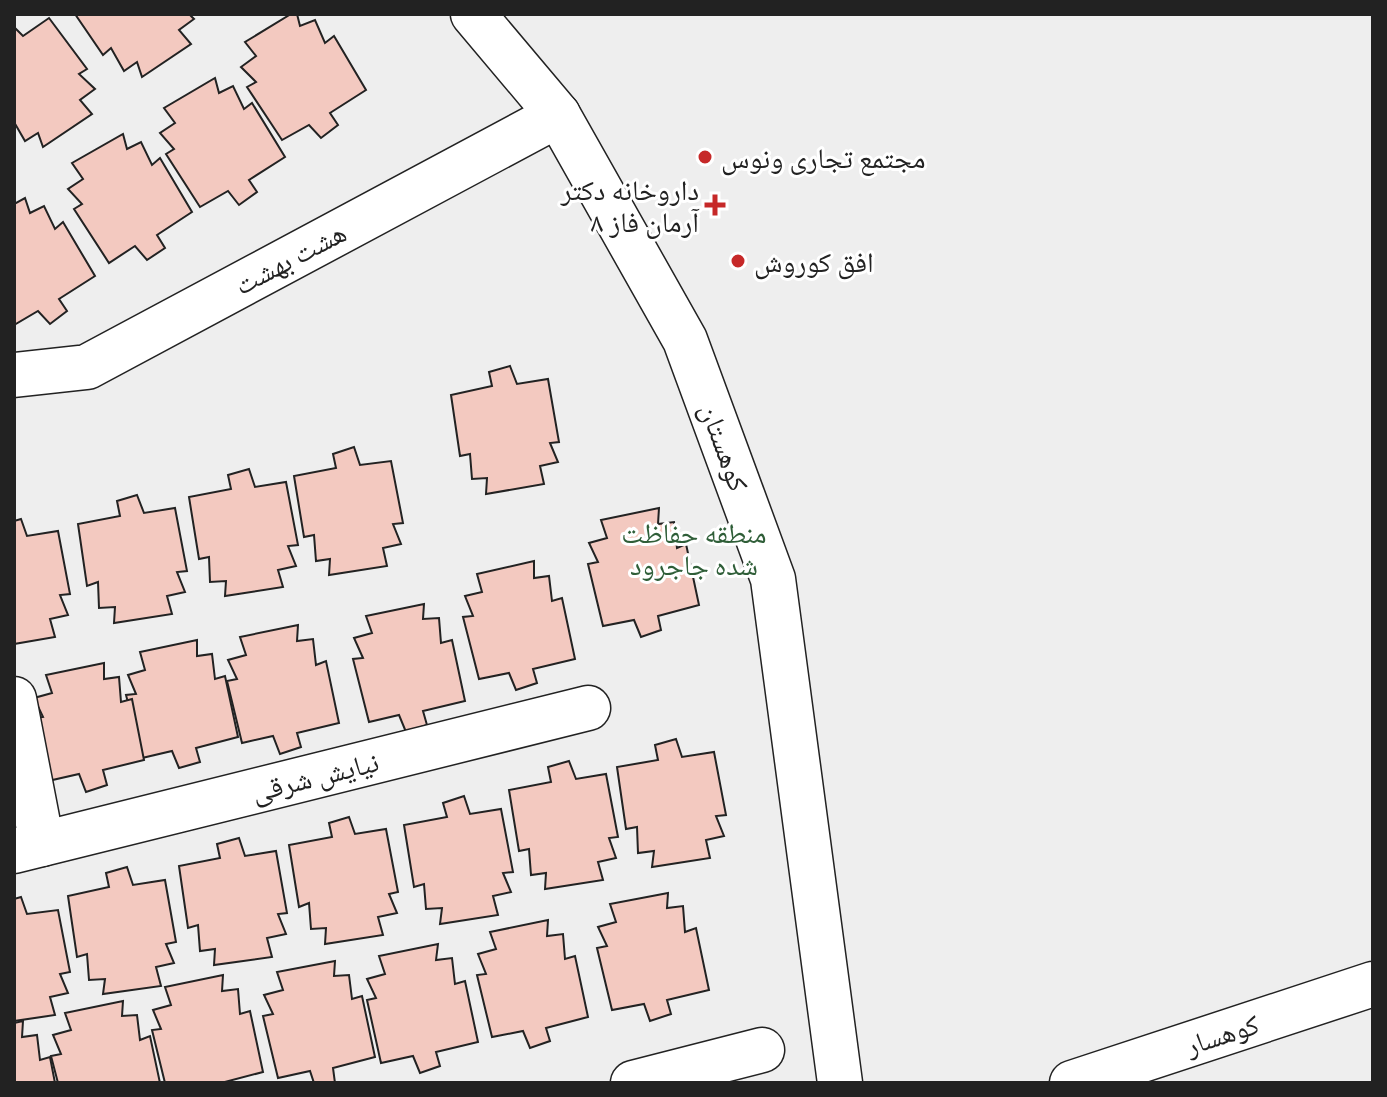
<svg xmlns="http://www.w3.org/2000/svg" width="1387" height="1097" font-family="'Titillium Web','Noto Naskh Arabic',sans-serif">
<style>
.green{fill:#eee;stroke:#6f6f6f;stroke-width:2}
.building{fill:#f3c9c0;stroke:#222;stroke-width:2}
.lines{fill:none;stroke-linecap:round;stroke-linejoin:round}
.minor-casing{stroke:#222;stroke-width:47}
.minor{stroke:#fff;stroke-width:44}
.poi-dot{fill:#c62828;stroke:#fff;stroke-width:3}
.labels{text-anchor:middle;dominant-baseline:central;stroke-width:6;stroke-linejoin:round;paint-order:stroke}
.poi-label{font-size:28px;fill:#222;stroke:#fff;text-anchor:start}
.street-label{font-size:28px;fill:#222;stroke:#fff}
.park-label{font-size:28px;fill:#2f5e38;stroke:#fff}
</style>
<rect width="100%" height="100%" fill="#fff"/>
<!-- green -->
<rect class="green" x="14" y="14" width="1359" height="1069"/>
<!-- building -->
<g class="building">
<path d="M75,14H189L194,19L179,30L191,44L142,77L137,62L124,71L111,48L103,55Z"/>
<path d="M291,14H297L300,26L315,20L325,43L334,36L366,90L330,113L338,125L321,138L309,125L282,140L247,87L256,82L241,67L256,56L245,42Z"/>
<path d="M49,18L87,69L79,74L95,89L80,100L92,114L43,147L38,133L25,141L14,122V27L23,36Z"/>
<path d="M215,78L219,93L233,86L244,109L252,103L285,157L249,180L257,192L239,205L228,191L200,207L166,154L174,149L160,133L175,123L164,108Z"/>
<path d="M123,134L127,149L141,142L152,165L160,158L192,212L157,235L165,248L147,260L135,246L109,263L74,209L82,204L68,189L83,179L72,163Z"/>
<path d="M25,198L30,213L44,206L55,229L63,222L95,276L59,299L67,311L50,324L38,311L14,325V204Z"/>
<path d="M510,366L517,384L548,379L559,442L550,443L558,462L540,466L544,484L486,494L487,478L472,479L470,454L460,456L451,395L492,386L489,372Z"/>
<path d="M354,447L360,465L391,461L403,523L393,524L401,544L383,548L387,566L329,575L330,559L316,561L314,535L304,537L294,476L336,468L333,454Z"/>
<path d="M249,469L255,487L286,482L298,545L288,546L296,566L278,570L283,587L225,596L226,581L210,582L209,557L199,559L189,497L231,489L228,475Z"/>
<path d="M137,495L144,513L175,508L187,571L177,572L185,592L167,596L172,614L114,623L115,607L99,608L98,582L87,586L78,524L120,516L117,501Z"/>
<path d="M659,508L658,524L674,522L677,548L686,544L699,605L658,616L661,630L641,637L634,620L603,626L588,564L598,562L589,543L607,538L601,520Z"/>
<path d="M21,519L27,536L58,531L70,594L60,595L68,615L50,619L55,637L14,644V521Z"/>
<path d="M534,561V578L549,576L552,601L562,598L575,659L533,669L537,683L516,690L509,673L479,679L463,617L473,616L465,596L482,592L477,574Z"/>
<path d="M424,604L423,619L439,618L441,643L452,640L465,701L423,711L427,725L406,732L399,715L369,722L353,659L363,658L354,638L372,633L366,616Z"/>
<path d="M298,625L297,641L313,639L316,665L326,661L339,723L297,733L301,747L280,754L273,736L242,743L227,681L237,679L228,660L246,655L240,637Z"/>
<path d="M197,640V656L212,654L215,679L225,676L238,737L196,748L200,762L179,768L172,751L142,758L126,695L136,694L128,675L145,670L140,652Z"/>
<path d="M104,663V679L119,677L121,702L132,699L144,760L103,770L107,785L86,792L79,774L48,781L33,718L43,717L34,698L52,693L46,675Z"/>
<path d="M676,739L682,757L714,752L726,815L716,816L724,836L706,840L710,858L652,867L654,851L638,853L637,827L626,829L617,767L658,760L655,745Z"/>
<path d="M569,761L576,779L606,774L618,837L609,838L616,858L598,862L603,880L545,889L546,873L531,875L529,849L519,851L509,790L551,782L548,767Z"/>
<path d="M464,796L470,814L501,809L513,872L503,873L511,892L493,896L498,915L440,924L442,908L426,909L424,884L414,887L404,825L447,817L443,803Z"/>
<path d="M349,817L355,834L386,829L398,892L389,894L397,913L378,917L383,935L325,944L326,928L311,929L309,903L299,907L289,845L332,837L329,823Z"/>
<path d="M239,838L245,856L276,851L287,913L278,914L286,934L267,938L272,957L214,965L215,949L200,951L198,925L188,928L179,866L220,858L217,844Z"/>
<path d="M127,867L133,885L165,880L176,942L166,944L174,963L156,967L161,986L103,994L105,979L89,980L87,954L77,957L68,896L109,887L106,873Z"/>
<path d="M668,893L667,908L683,906L685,932L696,928L709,990L667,1000L671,1014L650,1021L644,1004L612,1010L597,948L607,946L598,927L616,922L610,904Z"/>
<path d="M21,897L27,914L58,910L70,972L60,974L68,993L50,997L55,1015L14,1021V899Z"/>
<path d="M548,920L547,936L563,934L565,959L575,956L588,1017L546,1028L550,1041L530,1048L523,1031L492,1037L477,975L486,974L478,954L496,949L490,932Z"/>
<path d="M438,944L436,960L452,958L455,984L465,981L478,1042L436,1052L440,1066L420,1073L413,1056L381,1063L367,1000L376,998L367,979L385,974L379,956Z"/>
<path d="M335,961L334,976L349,975L352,999L362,996L375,1057L333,1068L335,1083H314L310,1071L278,1078L263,1016L273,1014L264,995L283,990L277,972Z"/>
<path d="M223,975L222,991L238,989L240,1014L250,1011L263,1072L221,1083H165L152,1030L161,1029L153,1010L171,1005L165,987Z"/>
<path d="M123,1001L122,1016L137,1015L140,1040L150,1036L160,1083H58L51,1056L61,1054L53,1035L71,1030L65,1013Z"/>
<path d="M23,1021L22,1037L37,1035L40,1060L50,1057L55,1083H14V1023Z"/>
</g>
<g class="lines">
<!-- minor casing -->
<g class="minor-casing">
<g id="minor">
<path d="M473,14L558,115L685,340L773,579L840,1083"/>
<path d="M14,375L87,367L558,115"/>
<path d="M14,699L42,844"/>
<path d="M14,851L588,708"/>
<path d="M633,1083L762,1050"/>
<path d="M1072,1083L1373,984"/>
</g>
</g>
<!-- minor -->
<use href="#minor" class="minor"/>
</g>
<!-- markers -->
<g class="poi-dot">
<circle cx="705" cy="157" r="8"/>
<path d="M711 193h8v8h8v8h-8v8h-8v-8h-8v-8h8z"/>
<circle cx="738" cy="261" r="8"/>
</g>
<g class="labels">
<!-- poi labels -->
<g class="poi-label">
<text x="721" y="157">مجتمع تجاری ونوس</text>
<text x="699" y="189" text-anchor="end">داروخانه دکتر<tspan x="699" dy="32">آرمان فاز ۸</tspan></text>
<text x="754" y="261">افق کوروش</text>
</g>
<!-- street labels -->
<g class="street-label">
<text transform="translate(290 258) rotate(-28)">هشت بهشت</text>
<text transform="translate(725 447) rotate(70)">کوهستان</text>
<text transform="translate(315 776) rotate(-14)">نیایش شرقی</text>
<text transform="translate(1222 1034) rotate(-18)">کوهسار</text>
</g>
<!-- park labels -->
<g class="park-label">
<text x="694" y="532">منطقه حفاظت<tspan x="694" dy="32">شده جاجرود</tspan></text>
</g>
</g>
<!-- border -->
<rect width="1387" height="1097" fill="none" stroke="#222222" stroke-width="32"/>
</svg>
